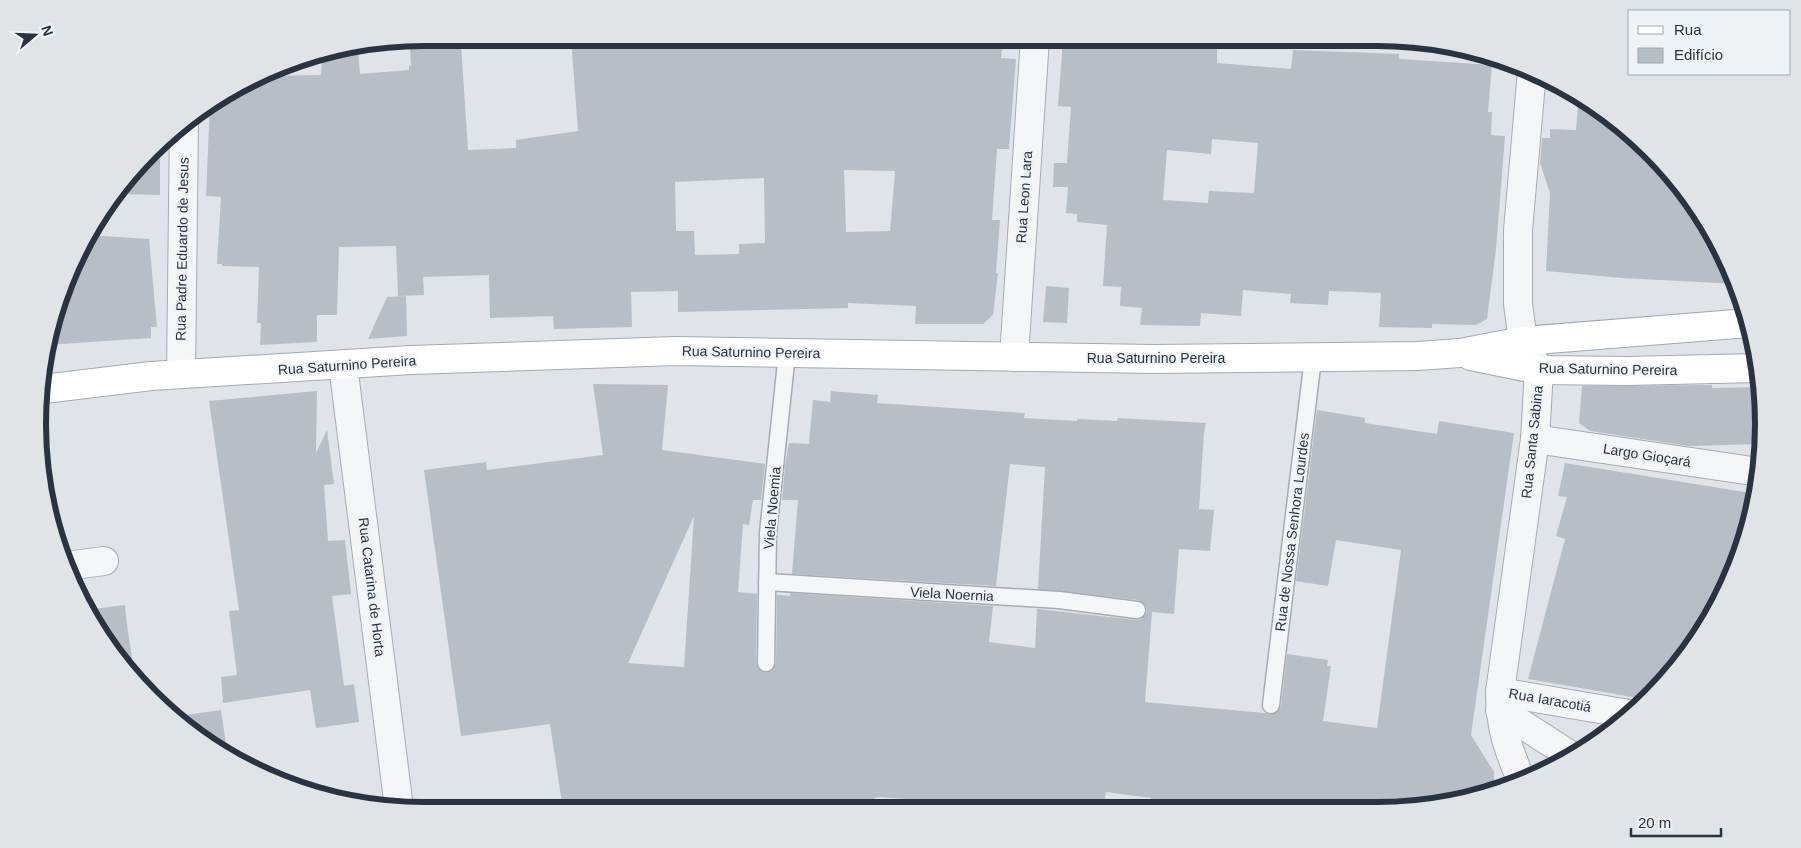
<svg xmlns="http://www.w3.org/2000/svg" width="1801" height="848" font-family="Helvetica,sans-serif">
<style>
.building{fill:#b7bec6;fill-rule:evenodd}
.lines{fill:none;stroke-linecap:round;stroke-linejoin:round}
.lane-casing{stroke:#a5acb3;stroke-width:19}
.street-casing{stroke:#a5acb3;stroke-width:30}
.primary-casing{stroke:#a0aab5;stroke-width:30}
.lane{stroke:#f3f5f7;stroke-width:16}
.street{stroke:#f3f5f7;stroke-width:28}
.primary{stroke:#fff;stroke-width:28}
.labels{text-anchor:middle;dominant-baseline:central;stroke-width:4;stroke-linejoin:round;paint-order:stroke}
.street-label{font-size:14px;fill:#293440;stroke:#f0f3f6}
.rim{fill:none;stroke:#293440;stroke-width:6}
</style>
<rect width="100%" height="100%" fill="#e0e4e9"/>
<!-- building -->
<g class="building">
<path d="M571,38H960L959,46L1002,48L1001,58L1016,59L1009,149H997L992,220H1000L996,273H998L993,315L983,324H915L916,306L848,303V308L678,312V291L631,292L632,327L554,329L553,316L490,318L489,275L423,277L424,295L398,296L396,246L339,247L337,315H317V342L260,345L261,323H257L259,267L222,266V264H217L221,197L206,196L210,104L231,89L261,76L321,75L322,55L358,52L360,74L409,70V65L411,66L410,48L461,44L468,150L516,148V140L578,131ZM844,170L895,171L890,231L846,232ZM764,178L765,243L739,244V254L695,255L694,231H676L675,182Z"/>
<path d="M1063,40L1217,47V63L1291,69L1293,50L1399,54V59L1492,65L1488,112H1492L1491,135L1505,136L1496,249L1487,319L1476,325L1432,324V328L1379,327L1381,293L1329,291L1328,305L1290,303L1291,294L1243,290L1241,316L1201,313L1200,326L1140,325L1142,308L1120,306L1121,287L1103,286L1107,225L1077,222V214L1066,213L1068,187H1053L1054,163H1067L1071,107L1058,106ZM1212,139L1258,143L1254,193L1209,191L1208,203L1163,200L1167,150L1211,154Z"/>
<path d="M1579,96L1591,102L1650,150L1698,209L1736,284L1622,278L1546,271L1550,193L1540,163L1542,138H1550V129L1576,130Z"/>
<path d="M160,144V195L120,194L137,173Z"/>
<path d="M87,235L149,239L157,327H151V338L46,345Z"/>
<path d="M1046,286L1069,288L1067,323L1043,322Z"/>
<path d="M406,296L407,336L368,339L387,297Z"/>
<path d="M593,384L668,385L662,450L765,464L761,500H753L749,525L743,524L738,592L757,594L756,663L758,668L765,673L771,671L776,663L777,595L790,596V593L993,606L989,642L1035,648L1037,609L1136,620L1141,619L1147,612L1146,606L1138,600L1038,589L1045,467L1010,464L996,586L792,574L798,500H782L785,466L789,443L809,444L813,400L830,402L831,391L878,395L877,403L1025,413L1024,418L1077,421V419L1117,421L1118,418L1206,423L1204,432L1199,509L1214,510L1210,551L1179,549L1174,614L1152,612L1145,702L1274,714L1281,706L1287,654L1328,660L1327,666H1331L1323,721L1377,728L1401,550L1336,540L1328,586L1296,581L1317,410L1365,418V423L1437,434L1439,421L1514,433L1471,735L1494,772V783L1488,791L1428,807L1263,808L1240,804V808H1149L1151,798L1106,792L1103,808H1028L878,797L848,809L563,810L550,724L461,736L424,470L486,462L487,470L603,455ZM694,516L684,667L628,663Z"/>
<path d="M1712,385V388L1760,387L1764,424L1761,444L1689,446L1590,431L1579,423L1582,386Z"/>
<path d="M317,391L316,453L327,430L334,484L324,485L328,541L345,540L351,594L332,596L344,686L354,684L359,722L316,728L310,690L223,703L221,677L237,675L229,611L239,610L209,401Z"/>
<path d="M1565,463L1757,494L1734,572L1684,659L1644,699L1528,679L1565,539L1556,536L1567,497L1558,496Z"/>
<path d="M125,605L127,625L134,671L89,617L86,610Z"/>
<path d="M221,710L227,751L172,717Z"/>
</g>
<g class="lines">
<!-- lane casing -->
<g class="lane-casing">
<g id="lane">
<path d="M767,582L1059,600L1137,610"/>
<path d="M766,663L768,533L787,353"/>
<path d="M1271,705L1313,358"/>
</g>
</g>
<!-- street casing -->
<g class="street-casing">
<g id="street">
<path d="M1014,357L1035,38"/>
<path d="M343,365L399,808"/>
<path d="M181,374L184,123"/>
<path d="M1535,439L1759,472"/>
<path d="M66,566L104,561"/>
<path d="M1500,692L1629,714"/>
<path d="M1500,710L1570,755"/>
<path d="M1522,782C1508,749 1500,728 1500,692L1535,439L1539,370L1523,341L1518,304V230L1532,71"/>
</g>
</g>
<!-- primary casing -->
<g class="primary-casing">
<g id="primary">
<path d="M1471,356L1539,370L1627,371L1758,368"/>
<path d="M44,389L151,376L411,360L676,351L1153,359L1418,356L1460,353L1523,341L1748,323"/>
</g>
</g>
<!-- lane -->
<use href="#lane" class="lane"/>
<!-- street -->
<use href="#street" class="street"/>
<!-- primary -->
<use href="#primary" class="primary"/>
</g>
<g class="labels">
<!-- street labels -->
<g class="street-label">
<text transform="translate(1024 197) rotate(-86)">Rua Leon Lara</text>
<text transform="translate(182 249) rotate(-89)">Rua Padre Eduardo de Jesus</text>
<text transform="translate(751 352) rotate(1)">Rua Saturnino Pereira</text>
<text x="1156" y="358">Rua Saturnino Pereira</text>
<text transform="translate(347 365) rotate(-4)">Rua Saturnino Pereira</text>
<text transform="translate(1608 369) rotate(1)">Rua Saturnino Pereira</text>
<text transform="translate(1532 442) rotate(-84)">Rua Santa Sabina</text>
<text transform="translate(1647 455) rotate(9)">Largo Gioçará</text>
<text transform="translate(772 508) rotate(-85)">Viela Noemia</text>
<text transform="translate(1292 532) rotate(-83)">Rua de Nossa Senhora Lourdes</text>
<text transform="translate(372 587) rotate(83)">Rua Catarina de Horta</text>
<text transform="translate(952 594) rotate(3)">Viela Noernia</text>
<text transform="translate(1550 700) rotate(10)">Rua Iaracotiá</text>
</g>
</g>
<!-- crop -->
<path d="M0 0H1801V848H0ZM424 46H1377A378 378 0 0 1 1755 424V424A378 378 0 0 1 1377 802H424A378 378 0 0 1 46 424V424A378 378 0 0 1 424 46Z" fill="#e0e4e7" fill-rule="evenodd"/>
<path class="rim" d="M424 46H1377A378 378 0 0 1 1755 424V424A378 378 0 0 1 1377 802H424A378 378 0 0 1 46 424V424A378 378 0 0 1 424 46Z"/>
<!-- legend -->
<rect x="1628" y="10" width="162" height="65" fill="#f0f3f6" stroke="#a0a7ad"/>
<rect x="1638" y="26" width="25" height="8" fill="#ffffff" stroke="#a0a7ad"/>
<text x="1674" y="35" font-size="15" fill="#293440">Rua</text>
<rect x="1638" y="48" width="25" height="15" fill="#b7bec6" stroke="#a0a7ad"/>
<text x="1674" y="60" font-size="15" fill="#293440">Edifício</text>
<!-- north arrow -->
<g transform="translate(35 35) rotate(71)" stroke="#f0f3f6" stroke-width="4" paint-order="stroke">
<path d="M0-4L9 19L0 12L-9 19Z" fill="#293440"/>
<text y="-8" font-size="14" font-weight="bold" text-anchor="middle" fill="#293440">N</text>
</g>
<!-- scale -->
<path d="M1631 828v8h90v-8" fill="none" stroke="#293440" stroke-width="2.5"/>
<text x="1638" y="828" font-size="15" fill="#293440" stroke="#f0f3f6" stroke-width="4" paint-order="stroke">20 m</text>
</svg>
